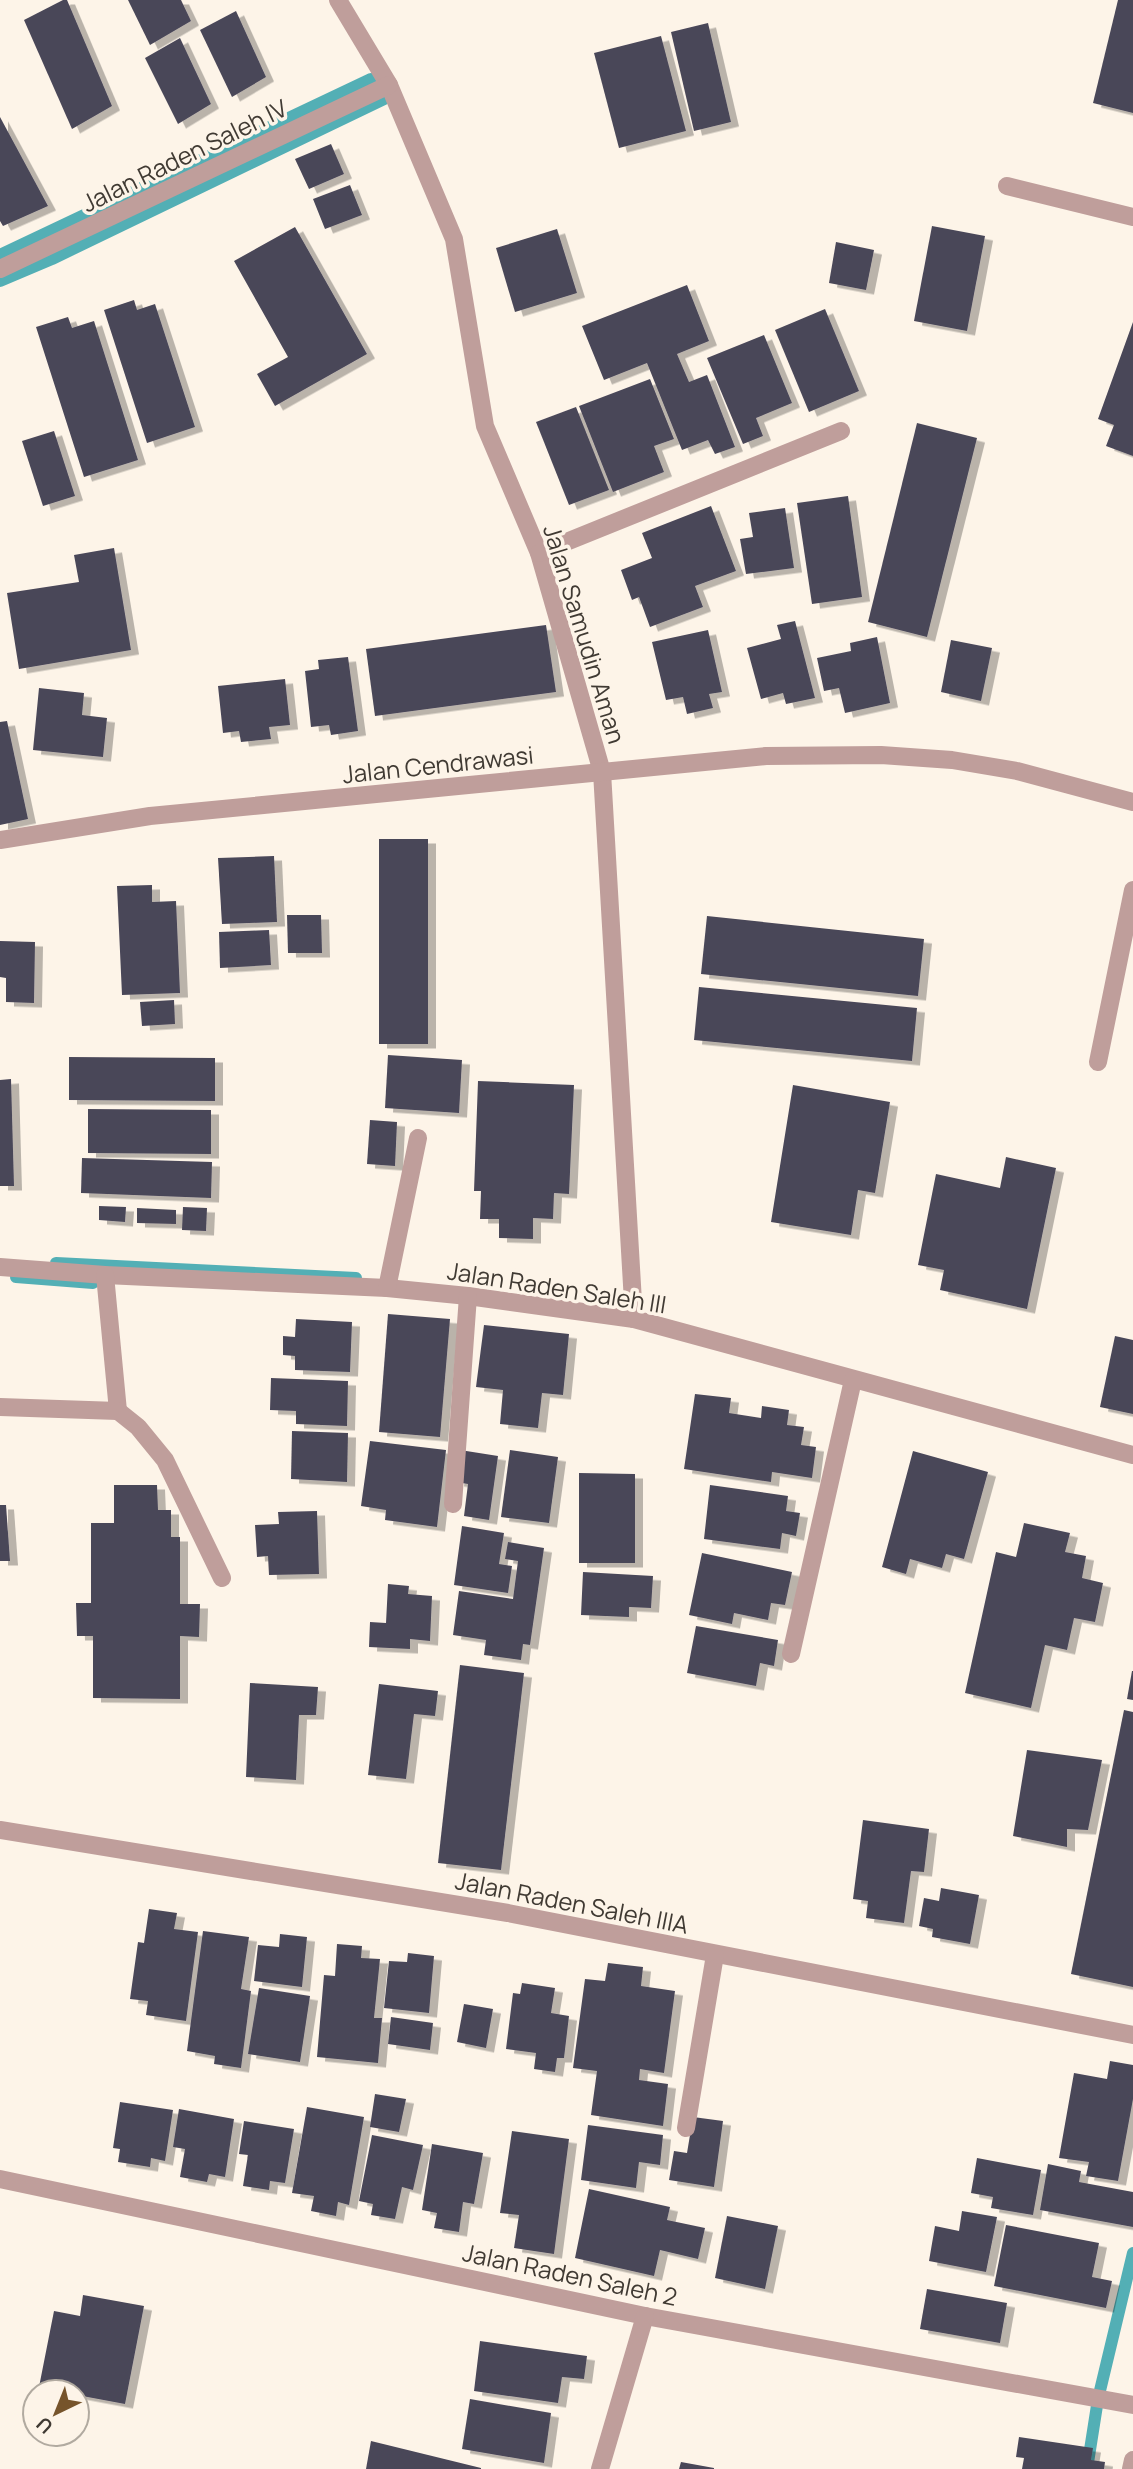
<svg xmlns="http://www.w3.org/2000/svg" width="1133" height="2469" font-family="Manrope,sans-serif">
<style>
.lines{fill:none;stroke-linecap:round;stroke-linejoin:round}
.stream{stroke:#53afb5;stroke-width:12}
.building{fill:#4a4759;filter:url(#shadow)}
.minor{stroke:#bf9e9b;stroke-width:18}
.tertiary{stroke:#bf9e9b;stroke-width:18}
.labels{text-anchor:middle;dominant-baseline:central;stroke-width:7;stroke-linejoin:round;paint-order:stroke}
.street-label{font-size:24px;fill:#403a33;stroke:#fdf4e8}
</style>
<defs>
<filter id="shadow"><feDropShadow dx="8" dy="4.5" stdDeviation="0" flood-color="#0004"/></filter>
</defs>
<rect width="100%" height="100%" fill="#fdf4e8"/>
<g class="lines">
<!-- stream -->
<g class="stream">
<path d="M0,255L371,79"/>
<path d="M0,281L52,259L384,99"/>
<path d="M56,1263L356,1278"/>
<path d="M16,1277L93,1283"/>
<path d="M1087,2469L1098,2399L1133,2253"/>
</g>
</g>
<!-- building -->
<g class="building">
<path d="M63,0H67L112,106L72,129L24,20Z"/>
<path d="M128,0H181L191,21L150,45Z"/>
<path d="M1118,0H1133V113L1093,103Z"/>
<path d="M236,11L266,77L232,97L200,30Z"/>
<path d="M708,23L731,122L694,131L671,32Z"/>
<path d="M661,36L686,131L619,148L594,53Z"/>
<path d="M180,38L211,104L178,124L145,58Z"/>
<path d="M0,117L48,206L3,226L0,221Z"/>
<path d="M331,144L344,174L309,189L295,159Z"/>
<path d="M350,185L362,215L325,229L313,199Z"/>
<path d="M932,226L985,236L967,331L914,321Z"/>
<path d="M295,227L367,354L275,406L257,374L288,357L234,261Z"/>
<path d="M557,229L577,293L515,312L496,248Z"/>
<path d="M836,242L874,250L866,290L829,283Z"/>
<path d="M687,285L709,341L677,354L689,382L707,375L735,447L715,454L708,440L682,450L647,363L604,380L582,326Z"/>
<path d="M134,300L137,310L155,304L195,427L147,443L104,310Z"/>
<path d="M825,309L859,391L809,412L775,330Z"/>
<path d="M68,317L72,328L94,321L138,460L84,477L36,327Z"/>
<path d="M1133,322V456L1106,446L1114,425L1098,419Z"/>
<path d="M764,335L792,403L756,418L763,436L743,444L707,358Z"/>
<path d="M650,379L674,439L654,446L664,472L613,492L579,406Z"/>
<path d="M576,407L609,490L569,505L536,422Z"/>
<path d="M917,423L977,438L927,637L868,622Z"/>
<path d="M54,431L75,496L43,506L22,441Z"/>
<path d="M848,496L862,597L812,604L797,503Z"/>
<path d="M711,506L736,571L695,586L703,607L650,627L639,597L632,600L621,570L652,558L642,533Z"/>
<path d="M785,508L794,568L746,574L740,539L753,537L749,513Z"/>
<path d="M114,548L131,650L19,669L7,593L79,582L74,555Z"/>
<path d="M795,621L815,698L786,704L783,693L761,699L747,648L781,639L777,625Z"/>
<path d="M546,625L556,692L375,716L366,649Z"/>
<path d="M708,630L722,692L709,694L713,708L687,714L683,697L666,700L652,642Z"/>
<path d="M877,637L890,703L845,713L839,688L824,691L817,658L851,651L850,643Z"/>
<path d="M951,640L992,648L981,701L941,692Z"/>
<path d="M348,657L358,731L331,735L329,725L311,727L305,671L319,669L318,660Z"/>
<path d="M285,679L290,725L269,727L271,739L241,742L239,731L223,733L218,686Z"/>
<path d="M39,688L84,693L82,715L107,718L103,757L33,750Z"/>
<path d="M7,721L28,819L0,825V722Z"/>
<rect x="379" y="839" width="49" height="205"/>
<path d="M274,856L277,922L222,924L218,858Z"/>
<path d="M152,885V902L176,901L180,993L122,995L117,886Z"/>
<path d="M287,915H321L322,953H288Z"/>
<path d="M707,916L924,939L918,996L701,974Z"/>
<path d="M269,930L271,965L220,968L219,932Z"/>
<path d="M0,941L35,942L34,1003L6,1002V978L0,977Z"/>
<path d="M699,987L917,1008L912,1061L694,1040Z"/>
<path d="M174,1000L175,1024L142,1026L140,1002Z"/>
<path d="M388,1055L462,1060L459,1113L385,1108Z"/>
<path d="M69,1057L215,1058V1101L69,1100Z"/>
<path d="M11,1079L14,1186H0V1080Z"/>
<path d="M478,1081L574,1085L569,1194L554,1193L553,1219L533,1218V1239L499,1238V1219H480L481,1191H474Z"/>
<path d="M793,1085L890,1102L875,1193L858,1190L851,1235L771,1222Z"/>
<path d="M88,1109L211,1110V1154L88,1153Z"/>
<path d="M370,1120L397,1122L395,1166L367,1164Z"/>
<path d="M1006,1157L1056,1168L1027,1309L940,1290L944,1270L918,1265L936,1174L1000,1188Z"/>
<path d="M82,1158L212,1162L211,1198L81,1193Z"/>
<path d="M99,1206L126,1207L125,1222L99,1220Z"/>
<path d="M183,1207L207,1208L206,1231L182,1230Z"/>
<path d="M137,1208L176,1210V1224L137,1223Z"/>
<path d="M388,1314L450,1319L440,1437L379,1432Z"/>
<path d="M296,1319L352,1322L350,1372L295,1370V1356L283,1355V1336L295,1337Z"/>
<path d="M484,1325L569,1334L563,1395L542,1393L538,1428L500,1424L503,1390L476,1387Z"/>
<path d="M1115,1336L1133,1340V1414L1100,1407Z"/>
<path d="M271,1378L348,1381L347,1426L296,1424V1411L270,1410Z"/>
<path d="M695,1394L731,1398L729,1413L761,1418L762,1406L789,1410L787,1425L804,1427L801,1445L816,1447L812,1478L772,1472L771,1482L684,1469Z"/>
<path d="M292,1431L348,1433L347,1482L291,1479Z"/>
<path d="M370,1441L446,1450L437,1527L385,1520L386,1510L361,1506Z"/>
<path d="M460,1450L498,1456L489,1520L464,1516L468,1484L456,1482Z"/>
<path d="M510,1450L558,1457L549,1523L501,1517Z"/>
<path d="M913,1451L988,1472L964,1559L946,1554L942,1568L910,1559L906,1574L882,1567Z"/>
<path d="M579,1473L635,1474V1563H579Z"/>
<path d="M114,1485H157L158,1510H171V1537H180V1604H200L199,1637L180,1636V1699L93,1698V1636H77L76,1603H91V1523H114Z"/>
<path d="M710,1485L788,1496L786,1511L800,1513L796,1536L782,1533L780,1549L704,1539Z"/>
<path d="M0,1505H6L10,1561H0Z"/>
<path d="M317,1511L319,1574L269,1575L268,1556L257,1557L255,1525L279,1524L278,1512Z"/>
<path d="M1024,1523L1070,1533L1065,1552L1086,1556L1082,1578L1103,1583L1095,1622L1074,1618L1067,1650L1045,1645L1031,1708L965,1693L996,1552L1016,1557Z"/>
<path d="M462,1526L504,1533L499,1564L512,1566L508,1593L454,1585Z"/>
<path d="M508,1542L544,1548L530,1645L523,1644L521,1660L484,1655L486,1640L453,1635L459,1591L513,1599L518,1561L505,1559Z"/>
<path d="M702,1553L792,1572L785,1605L771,1603L768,1620L734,1613L732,1624L689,1615Z"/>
<path d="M583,1572L653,1576L651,1608L629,1607V1617L581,1615Z"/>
<path d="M388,1584L409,1586L408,1594L432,1596L430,1641L410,1639V1649L369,1647L370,1622L386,1623Z"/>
<path d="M696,1626L778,1640L774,1666L760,1663L756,1686L687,1673Z"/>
<path d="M460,1665L524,1673L501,1870L438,1863Z"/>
<path d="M1132,1671H1133V1700L1127,1699Z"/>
<path d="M250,1683L318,1687L316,1715H299L296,1780L246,1777Z"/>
<path d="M379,1684L438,1691L435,1716L414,1714L406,1779L368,1775Z"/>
<path d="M1124,1710L1133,1712V1987L1071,1974Z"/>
<path d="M1027,1750L1102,1760L1088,1830L1067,1829V1847L1013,1836Z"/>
<path d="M863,1820L929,1829L924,1872L911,1871L904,1923L866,1918L868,1901L853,1899Z"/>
<path d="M941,1888L979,1895L970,1944L932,1937L933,1929L919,1926L924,1898L939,1901Z"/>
<path d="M149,1909L177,1913L174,1929L198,1932L186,2021L146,2015L148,2001L130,1999L138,1942L144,1943Z"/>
<path d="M203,1931L249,1937L241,1989L251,1991L241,2068L214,2064L215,2056L187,2051Z"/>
<path d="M280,1934L307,1937L302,1987L254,1981L258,1945L279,1947Z"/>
<path d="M337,1944L362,1946L361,1958L380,1959L374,2018H382L378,2063L317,2057L324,1975L335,1976Z"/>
<path d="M408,1953L434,1956L429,2013L384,2008L389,1961L407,1962Z"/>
<path d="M608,1963L643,1967L641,1986L675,1991L664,2073L640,2069L639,2080L668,2084L663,2126L591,2115L597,2071L573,2068L585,1979L605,1981Z"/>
<path d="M522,1983L555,1988L551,2013L569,2016L564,2058H557L555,2072L534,2069L536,2053L506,2049L513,1993L520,1994Z"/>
<path d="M259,1988L310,1996L300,2062L248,2054Z"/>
<path d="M464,2004L493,2009L486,2048L457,2042Z"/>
<path d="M391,2017L433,2023L430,2050L388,2044Z"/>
<path d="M1110,2061L1133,2065V2099L1118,2181L1086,2176L1089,2162L1059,2158L1074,2073L1107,2079Z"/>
<path d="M375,2094L406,2099L399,2132L370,2127Z"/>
<path d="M120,2102L173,2110L165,2161L151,2158L150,2167L118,2162L120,2149L113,2148Z"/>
<path d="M307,2107L364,2117L349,2205L338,2202L336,2216L311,2211L314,2196L292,2193Z"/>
<path d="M179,2109L234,2119L225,2177L209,2174L207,2182L180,2177L185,2149L173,2147Z"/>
<path d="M693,2117L723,2121L714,2187L669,2180L674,2151L687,2153Z"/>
<path d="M244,2121L294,2129L285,2183L270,2181L269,2190L243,2186L248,2155L239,2154Z"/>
<path d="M588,2125L663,2135L660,2165L639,2162L636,2188L581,2180Z"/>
<path d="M512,2131L569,2139L554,2254L514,2248L519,2215L500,2213Z"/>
<path d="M372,2135L423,2145L413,2190L402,2187L395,2219L371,2215L373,2204L359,2201Z"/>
<path d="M432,2144L483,2153L474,2204L463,2202L459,2232L434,2228L437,2213L422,2210Z"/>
<path d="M977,2158L1041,2170L1033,2215L991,2208L993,2197L971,2193Z"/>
<path d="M1048,2164L1081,2171L1079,2182L1133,2192V2227L1040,2210Z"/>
<path d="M589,2189L670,2207L667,2220L705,2228L698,2259L660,2250L654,2276L575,2258Z"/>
<path d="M962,2211L997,2217L986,2272L929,2261L935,2226L959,2231Z"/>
<path d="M727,2216L778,2226L765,2289L715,2278Z"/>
<path d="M1006,2225L1099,2243L1092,2277L1112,2281L1106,2308L994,2286Z"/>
<path d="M927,2289L1007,2303L1000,2343L920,2329Z"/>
<path d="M83,2295L144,2306L125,2404L77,2395V2392L39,2387L54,2311L80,2316Z"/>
<path d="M480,2341L587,2356L584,2379L562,2377L558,2403L474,2391Z"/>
<path d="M470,2399L551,2413L544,2463L462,2449Z"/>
<path d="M1019,2437L1093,2448L1091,2460L1105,2462L1104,2469H1022L1024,2458L1016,2457Z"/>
<path d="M371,2441L481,2468V2469H366Z"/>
<path d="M681,2462L714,2468V2469H679Z"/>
</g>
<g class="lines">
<!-- minor -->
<g class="minor">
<path d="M338,0L389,85L454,239L485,426L539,553L602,772L634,1319"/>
<path d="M1007,186L1133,217"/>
<path d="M0,269L389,85"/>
<path d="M539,553L841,431"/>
<path d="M0,840L150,816L766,756L881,755L952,760L1017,771L1133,802"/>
<path d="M1098,1062L1133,890"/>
<path d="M0,1267L105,1275L387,1288L468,1296L634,1319L1133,1455"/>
<path d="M387,1288L418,1138"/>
<path d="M0,1407L118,1411L105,1275"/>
<path d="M118,1411L138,1427L165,1460L222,1578"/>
<path d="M453,1504L468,1296"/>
<path d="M791,1654L853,1380"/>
<path d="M0,1830L508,1913L1133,2035"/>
<path d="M686,2128L715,1955"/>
<path d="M0,2179L645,2316L1133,2405"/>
<path d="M600,2469L645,2316"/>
</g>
<!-- tertiary -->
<path class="tertiary" d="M1131,2469L1133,2460"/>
</g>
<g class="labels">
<!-- street labels -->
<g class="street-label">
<text transform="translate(184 155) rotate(-26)">Jalan Raden Saleh IV</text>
<text transform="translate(585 634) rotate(73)">Jalan Samudin Aman</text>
<text transform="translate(438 764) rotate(-6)">Jalan Cendrawasi</text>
<text transform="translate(557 1287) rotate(9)">Jalan Raden Saleh III</text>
<text transform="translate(572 1902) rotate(11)">Jalan Raden Saleh IIIA</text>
<text transform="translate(570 2274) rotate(12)">Jalan Raden Saleh 2</text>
</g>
</g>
<!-- north arrow -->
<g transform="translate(56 2413) rotate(223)"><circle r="33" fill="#fdf4e8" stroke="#b1aaa0" stroke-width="2"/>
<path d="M0-5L12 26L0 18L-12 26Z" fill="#76542b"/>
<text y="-10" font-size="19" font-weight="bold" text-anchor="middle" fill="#403a33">U</text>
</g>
</svg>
